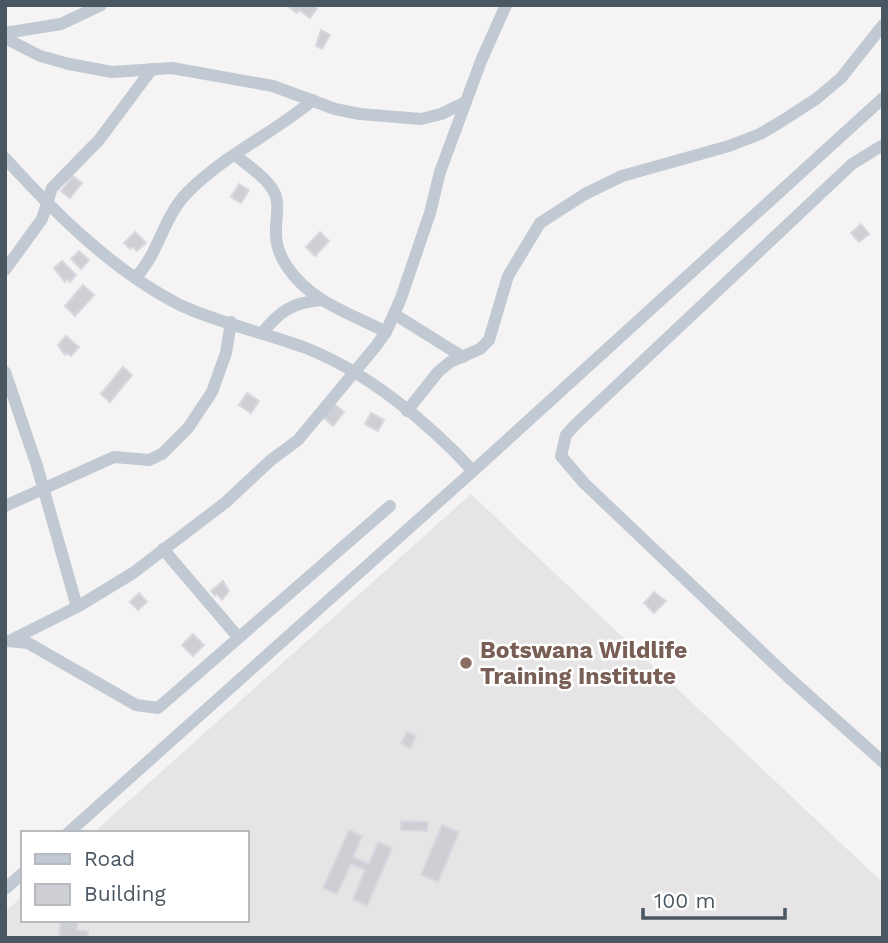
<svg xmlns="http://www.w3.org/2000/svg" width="888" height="943" font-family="'Work Sans',sans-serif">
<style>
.education{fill:#e6e4e5}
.building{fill:#cdcfd5;stroke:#d7d9de;stroke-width:2}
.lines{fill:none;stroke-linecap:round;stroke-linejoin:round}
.minor{stroke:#c1cad2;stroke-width:12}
.education-dot{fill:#8d6e63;stroke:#fff;stroke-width:2.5}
.labels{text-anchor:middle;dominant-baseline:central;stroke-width:5;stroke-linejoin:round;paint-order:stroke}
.education-label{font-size:23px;font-weight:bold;fill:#785e54;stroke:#fff;text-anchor:start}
</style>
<rect width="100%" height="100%" fill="#f5f3f3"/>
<!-- education -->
<path class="education" d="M471,494L883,883V938H5V912L23,896V920H247V833H93Z"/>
<!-- building -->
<g class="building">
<path d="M290,5H314L317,8L310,18L299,10L297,13L289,7Z"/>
<path d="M321,30L330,35L322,49L316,46Z"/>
<path d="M73,176L82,183L70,198L61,191Z"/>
<path d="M239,184L249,190L241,203L231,197Z"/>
<path d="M861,224L869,234L859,242L851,233Z"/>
<path d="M135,232L146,243L137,251L133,247L130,249L124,243Z"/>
<path d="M320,232L329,241L315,256L306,247Z"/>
<path d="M79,251L89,260L81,269L71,259Z"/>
<path d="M62,261L76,275L70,282L67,279L65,282L54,268Z"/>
<path d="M83,285L94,295L75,316L65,306Z"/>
<path d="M66,336L79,347L71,356L67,353L65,355L58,345Z"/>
<path d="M123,367L132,375L110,402L101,394Z"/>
<path d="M247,393L259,401L251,413L239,405Z"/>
<path d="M334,404L344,412L333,426L323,417Z"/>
<path d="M371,413L384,420L378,431L365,424Z"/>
<path d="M223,581L229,591L222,600L217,594L215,596L211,591Z"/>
<path d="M654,592L666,601L654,613L644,603Z"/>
<path d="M139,593L147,602L138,610L130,602Z"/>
<path d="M193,634L204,645L193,656L182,645Z"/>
<path d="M407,732L416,736L410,748L401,743Z"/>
<path d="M401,821L428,822L427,831L401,830Z"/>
<path d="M442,825L459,832L438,882L421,875Z"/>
<path d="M349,830L362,836L353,857L369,864L378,842L392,848L367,906L353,899L365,870L351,864L337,894L323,888Z"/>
<path d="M61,920H78L77,930L88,931V938H59Z"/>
</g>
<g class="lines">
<!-- minor -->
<g class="minor">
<path d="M5,33L61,24L101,5"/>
<path d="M5,38L40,56L69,64L112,72L172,68L273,86L335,109L360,114L421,119L441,114L466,102"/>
<path d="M883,145L852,164L575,425L566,435L561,456L584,483L787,676L883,762"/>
<path d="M235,155C247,165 262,174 271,187C282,201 275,217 276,234C276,246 281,258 288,268C311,302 352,314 386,332"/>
<path d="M5,158C55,213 113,271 180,305C218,323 266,333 306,348C367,372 429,423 473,471"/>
<path d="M5,270L42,219L52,188L99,140L152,69"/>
<path d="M136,277C159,253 163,218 186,194C222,156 273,134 313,100"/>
<path d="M394,314L463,357"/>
<path d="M262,333C281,310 292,303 321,300"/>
<path d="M5,372L37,466L77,607"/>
<path d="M407,411L438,372L450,362L480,349L489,340L508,276L540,223L585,194L622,176L729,146L760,134L782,121L816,99L841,78L883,25"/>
<path d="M5,506L114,457L149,460L162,454L188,428L212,392L226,353L231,322"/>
<path d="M163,549L238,637"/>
<path d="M9,641L77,607L133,573L226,502L271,460L298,440L376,346L386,332L401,298L430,213L440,172L481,61L506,5"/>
<path d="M9,641L28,643L136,705L158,708L390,506"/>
<path d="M68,833L473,471L883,98"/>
<path d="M5,889L23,873"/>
</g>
</g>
<!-- markers -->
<circle class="education-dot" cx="466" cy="663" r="7"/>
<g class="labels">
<!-- education labels -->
<g class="education-label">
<text x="480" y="650">Botswana Wildlife<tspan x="480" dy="26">Training Institute</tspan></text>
</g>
</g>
<!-- border -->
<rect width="888" height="943" fill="none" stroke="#4a5661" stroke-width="14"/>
<!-- legend -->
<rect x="21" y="831" width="228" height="91" fill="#ffffff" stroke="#b7bbc0" stroke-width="2"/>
<rect x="35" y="854" width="35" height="10" fill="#c1cad2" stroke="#b7bbc0" stroke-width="2"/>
<text x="84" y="866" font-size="21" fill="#4a5661">Road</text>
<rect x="35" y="884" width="35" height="21" fill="#cdcfd5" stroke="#b7bbc0" stroke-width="2"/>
<text x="84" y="901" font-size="21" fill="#4a5661">Building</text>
<!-- scale -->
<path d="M643 908v10h142v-10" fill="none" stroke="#4a5661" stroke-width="3.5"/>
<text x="654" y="908" font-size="21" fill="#4a5661" stroke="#ffffff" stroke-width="5" paint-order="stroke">100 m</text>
</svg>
